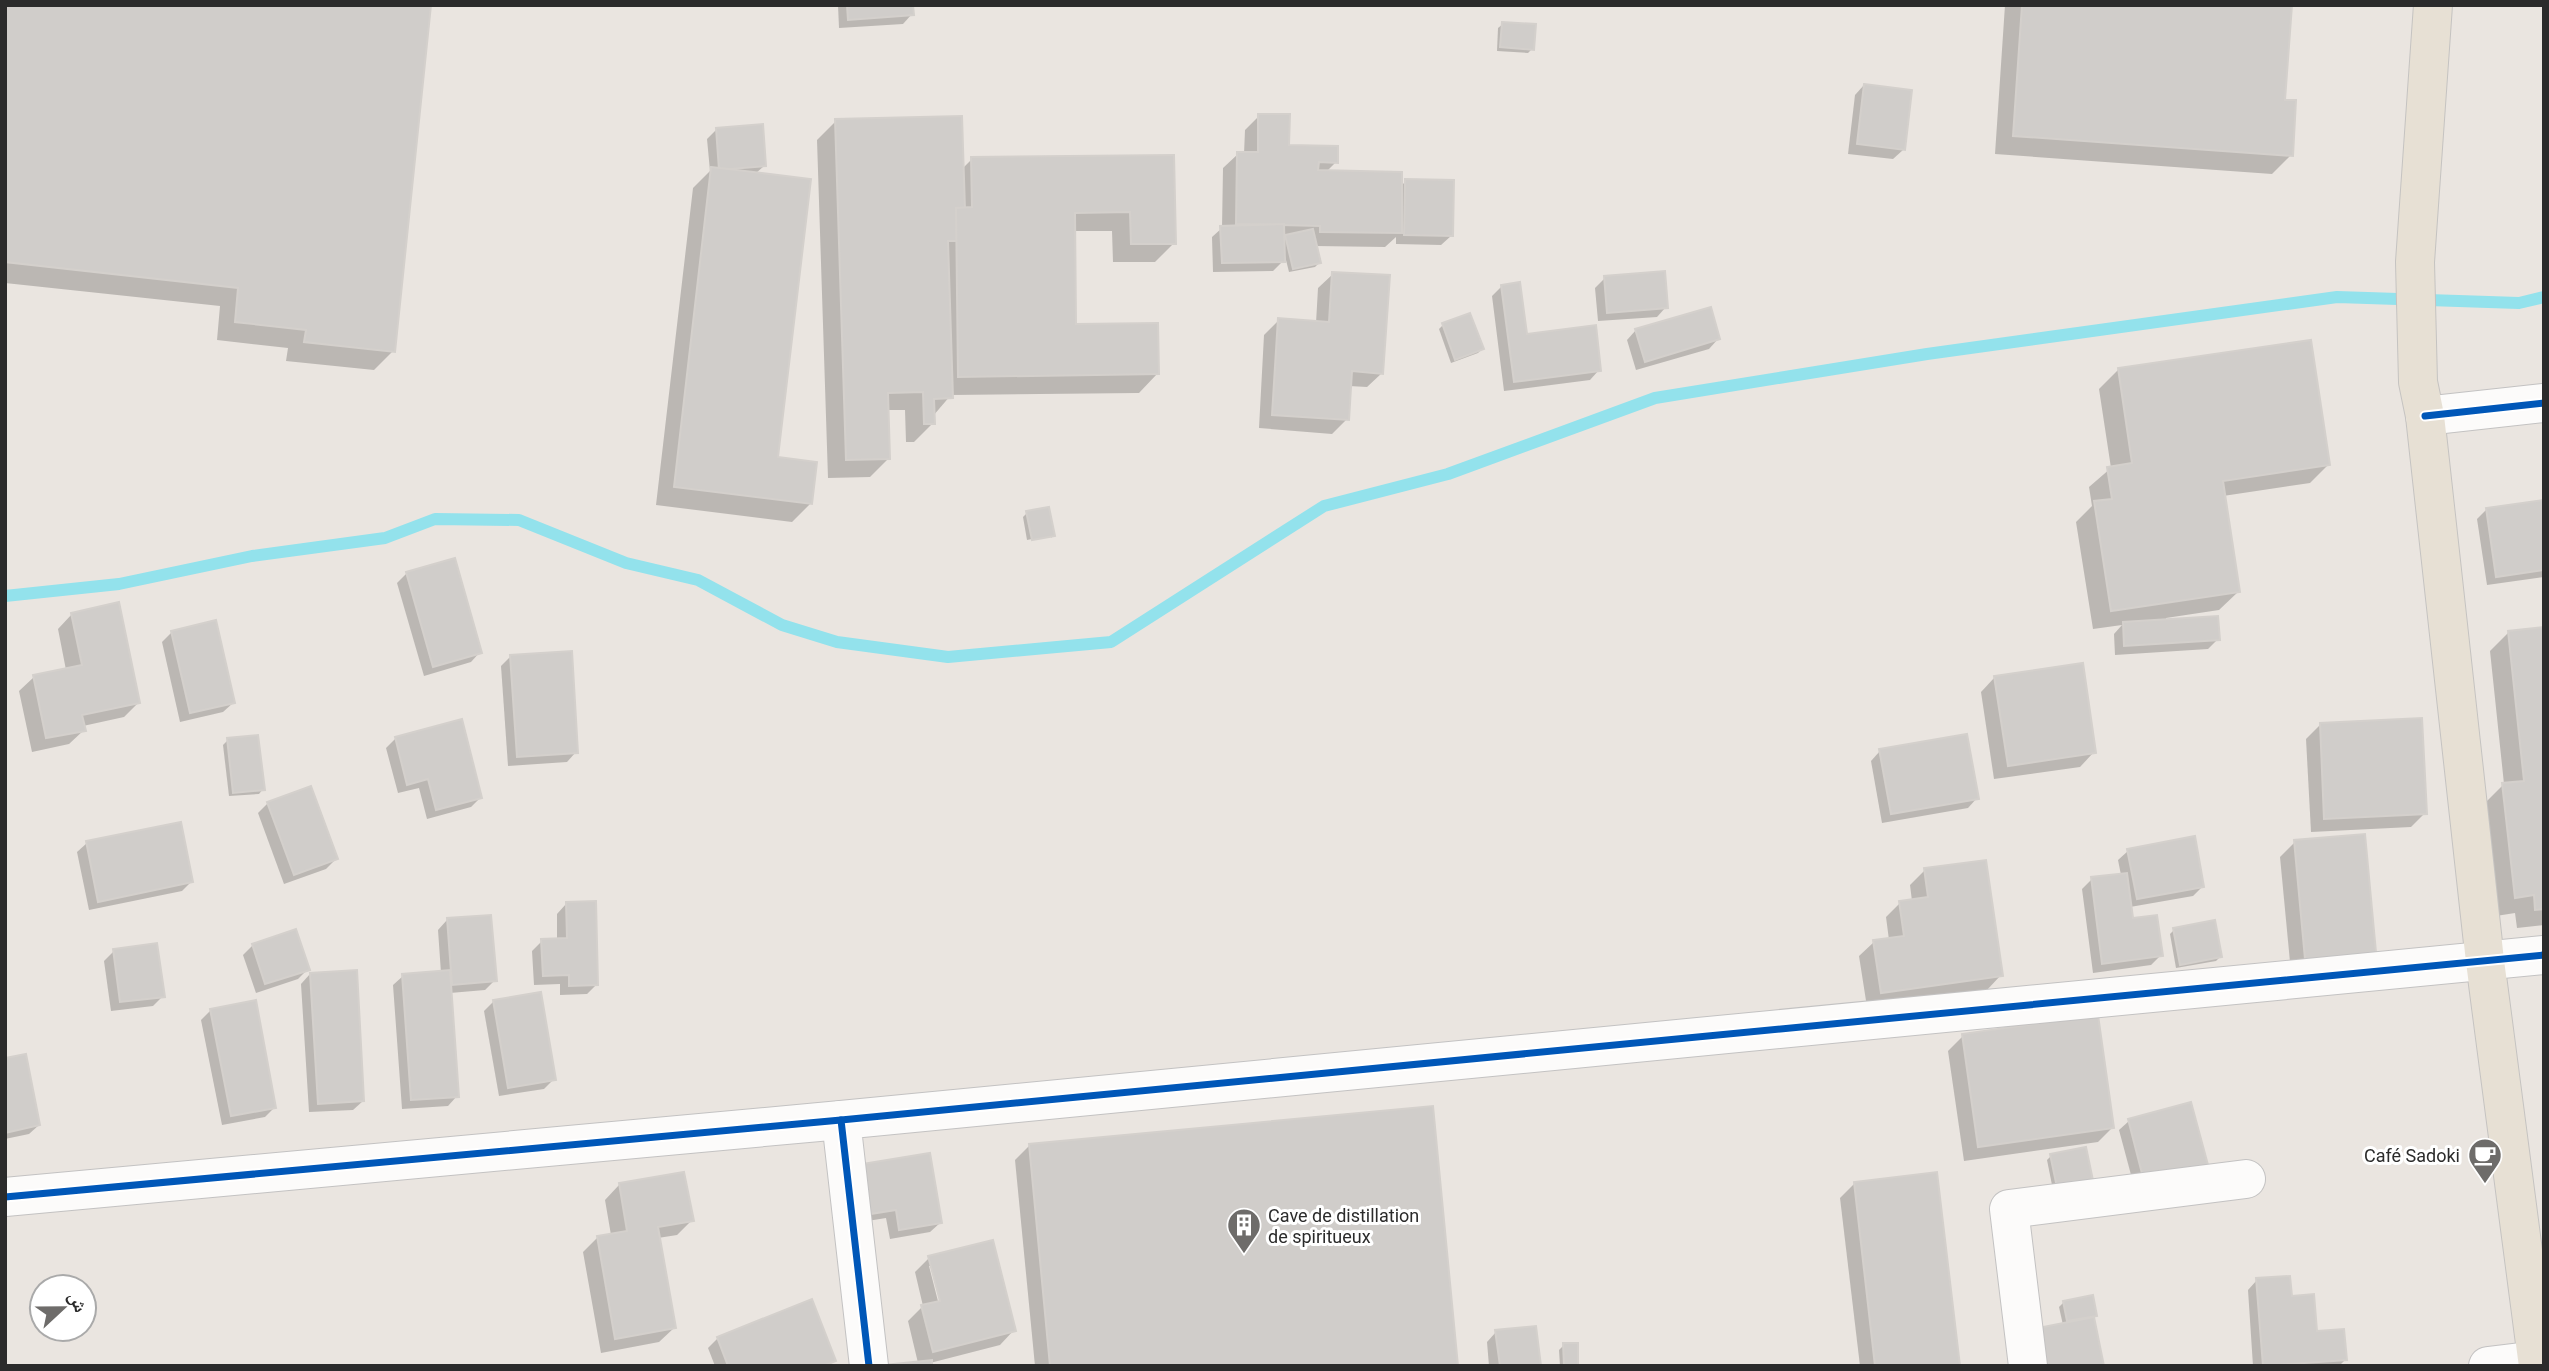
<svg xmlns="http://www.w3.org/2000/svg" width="2549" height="1371" font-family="Roboto,'Noto Naskh Arabic',sans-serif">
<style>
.shadow{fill:#0003;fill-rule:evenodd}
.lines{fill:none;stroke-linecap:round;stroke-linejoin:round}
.stream{stroke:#93e2ec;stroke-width:12}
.building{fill:#d0cdca;stroke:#d4d0cc;stroke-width:2}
.minor-casing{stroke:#c3c2c2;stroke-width:40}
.major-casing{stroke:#c5c3c1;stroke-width:40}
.minor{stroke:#fcfbfa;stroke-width:38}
.major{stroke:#e7e0d4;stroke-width:38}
.cycleway-casing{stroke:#fff;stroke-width:11}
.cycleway{stroke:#0057b8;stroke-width:7}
.labels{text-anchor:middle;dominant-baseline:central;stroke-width:6;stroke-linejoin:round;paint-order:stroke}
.poi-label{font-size:18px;fill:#2b2b2b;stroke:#fff;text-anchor:end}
</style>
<rect width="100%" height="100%" fill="#eae5e0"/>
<!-- shadow -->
<g class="shadow">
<path d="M5,5L393,351L374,370L286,361L288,348L217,340L220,306L5,283Z"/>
<path d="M838,5H912V14L903,24L839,28Z"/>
<path d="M2005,5H2290L2283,102L2291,155L2272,174L1995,154Z"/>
<path d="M1503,24L1532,49L1528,53L1497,51L1498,28Z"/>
<path d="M1864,85L1903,150L1893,159L1848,154L1855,95Z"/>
<path d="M1259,116L1288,146L1336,162L1326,172L1400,187L1406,181L1451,236L1441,245L1396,244V237L1385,247L1315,246L1319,263L1315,267L1289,272L1284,252L1283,261L1273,271L1213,272L1212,237L1222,228L1223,168L1238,154H1244L1245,130Z"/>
<path d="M836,121L962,169L972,159L1173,157L1174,243L1155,262H1113L1112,231H1073L1074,325L1157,374L1139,393L951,395L933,416V423L914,442H906L905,410H887L889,458L870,477L828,478L817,140Z"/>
<path d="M717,129L764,166L755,174L776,459L811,503L792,522L656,505L693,188L710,171L707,139Z"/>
<path d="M1333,274L1382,373L1367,387L1349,386L1347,419L1332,434L1259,428L1264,335L1279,320L1316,323L1318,288Z"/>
<path d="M1605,278L1666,307L1657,317L1598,321L1595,288Z"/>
<path d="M1502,286L1526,336L1599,370L1590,380L1504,391L1492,296Z"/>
<path d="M1443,325L1482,349L1478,353L1451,363L1439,329Z"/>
<path d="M1636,330L1718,339L1709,349L1636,370L1627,340Z"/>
<path d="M2118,370L2329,464L2310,483L2223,496L2238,592L2219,610L2166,618V621L2218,639L2208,649L2115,655L2114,634L2122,625L2093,629L2076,522L2092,506L2089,487L2111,468L2099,389Z"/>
<path d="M2544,501V577L2487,585L2477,519L2487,509Z"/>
<path d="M1027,513L1053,535L1051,538V535L1027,540L1023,517Z"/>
<path d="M407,573L480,652L471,662L424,676L397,583Z"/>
<path d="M72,614L138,703L124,717L83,726L84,730L69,744L32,752L19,691L34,677L66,670L58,629Z"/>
<path d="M2544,629V925L2517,928L2515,913L2496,916L2484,804L2504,784L2490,651L2509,632Z"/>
<path d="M172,632L233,703L223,712L180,722L162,642Z"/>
<path d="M511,656L576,752L567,762L508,766L501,666Z"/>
<path d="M1995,677L2094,752L2080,767L1994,779L1981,692Z"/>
<path d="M2321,724L2425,813L2411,827L2311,832L2306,739Z"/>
<path d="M396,738L480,798L471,807L427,819L419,788L398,793L386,748Z"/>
<path d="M228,740L263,789L259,794L229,796L223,745Z"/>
<path d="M1880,751L1977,798L1968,808L1882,823L1871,761Z"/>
<path d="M268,803L336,859L326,869L284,884L258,813Z"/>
<path d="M2295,842L2375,963L2292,983L2280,857Z"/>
<path d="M87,843L191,882L182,891L89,910L77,852Z"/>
<path d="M2128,851L2203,886L2193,896L2130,907L2131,920L2161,955L2151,965L2093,973L2082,889L2092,879L2121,875L2118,860Z"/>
<path d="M1925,870L2001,975L1987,990L1867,1007L1859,956L1874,942L1889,940L1886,917L1900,903L1912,901L1910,885Z"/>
<path d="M566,904L597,984L587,994L560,995V984L534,985L532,951L542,941H557V914Z"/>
<path d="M447,920L495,980L485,990L450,993L457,1096L448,1106L402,1109L393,985L403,976L441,973L438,930Z"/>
<path d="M2174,930L2220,957L2216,961L2176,968L2170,934Z"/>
<path d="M253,945L308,969L298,979L256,993L243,955Z"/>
<path d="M114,951L163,996L153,1006L111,1011L104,961Z"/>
<path d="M310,974L363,1101L353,1110L309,1112L301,984Z"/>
<path d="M494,1001L554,1079L544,1089L499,1096L484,1011Z"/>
<path d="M211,1010L275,1107L265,1117L222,1125L201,1020Z"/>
<path d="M1963,1036L2113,1127L2098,1142L1964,1161L1948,1051Z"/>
<path d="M5,1060L39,1125L29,1134L5,1139Z"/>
<path d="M2190,1104L2138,1201L2119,1130L2129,1121Z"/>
<path d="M1030,1145L1457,1366H1035L1015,1160Z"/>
<path d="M2085,1149L2055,1200L2047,1160L2051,1156Z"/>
<path d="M928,1155L940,1223L930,1232L890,1239L886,1218L855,1223Z"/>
<path d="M1855,1183L1957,1366H1860L1840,1198Z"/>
<path d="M619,1185L692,1220L677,1235L658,1238L674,1328L659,1342L601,1353L583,1252L598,1237L611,1235L605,1200Z"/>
<path d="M929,1258L1014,1330L1000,1345L930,1363H918L908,1321L923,1306L915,1272ZM929,1266H932L943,1309H940Z"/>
<path d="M2257,1280L2290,1298L2315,1333L2345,1360L2339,1366H2253L2248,1290Z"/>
<path d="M2064,1302L2095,1315L2092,1318L2063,1325L2059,1307Z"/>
<path d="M1496,1332L1539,1366H1489L1487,1342Z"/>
<path d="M718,1338L834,1360L829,1366H715L708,1348Z"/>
<path d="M1564,1345L1577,1366H1560L1559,1350Z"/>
</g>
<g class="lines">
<!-- stream -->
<path class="stream" d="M5,596L119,584L252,556L385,538L435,519L519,520L626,563L698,580L782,625L837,642L948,657L1111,642L1324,506L1448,474L1655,398L1927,354L2337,297L2519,303L2544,297"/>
</g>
<!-- building -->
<g class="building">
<path d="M5,5H431L395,352L304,342L306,330L235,322L238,288L5,262Z"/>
<path d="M847,5H913L914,15L848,20Z"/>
<path d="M2022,5H2292L2285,100H2296L2293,156L2013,136Z"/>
<path d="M1502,22L1536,24L1534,50L1500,47Z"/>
<path d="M1864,84L1912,90L1905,150L1857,144Z"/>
<path d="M1258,114H1290L1289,145L1338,146V163L1319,162L1318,170L1402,172V233L1320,232V226L1236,224L1237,152H1258Z"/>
<path d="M962,116L966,241H948L953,398L934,399L935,424H924L923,392L888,393L890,459L846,460L835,119Z"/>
<path d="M763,124L766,166L719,170L716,128Z"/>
<path d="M1174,155L1176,244H1131L1130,212L1075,213L1076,324L1158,323L1159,374L958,377L956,208L972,207L971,157Z"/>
<path d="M711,167L811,179L778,457L817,462L812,504L674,487Z"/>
<path d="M1405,179L1454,180L1453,236L1404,235Z"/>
<path d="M1284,224L1285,262L1222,263L1220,226Z"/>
<path d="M1313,229L1321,263L1293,269L1285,235Z"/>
<path d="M1665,271L1668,308L1607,313L1604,276Z"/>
<path d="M1332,272L1390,275L1383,374L1352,371L1349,420L1272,415L1278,318L1329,322Z"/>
<path d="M1520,282L1527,334L1596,325L1601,371L1514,382L1501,285Z"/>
<path d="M1711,307L1720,339L1645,362L1635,329Z"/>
<path d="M1470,313L1484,349L1455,360L1442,323Z"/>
<path d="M2311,340L2330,465L2223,481L2240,592L2111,611L2094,501L2112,499L2107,467L2132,463L2118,368Z"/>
<path d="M2544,500V570L2496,577L2486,508Z"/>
<path d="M1049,507L1055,536L1032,540L1026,511Z"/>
<path d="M455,558L482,653L433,667L406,572Z"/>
<path d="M119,602L140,703L82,715L86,731L46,738L33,675L82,665L71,613Z"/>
<path d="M2218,616L2220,640L2124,646L2123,622Z"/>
<path d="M216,620L235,703L190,713L171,631Z"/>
<path d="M2544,627V909L2535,910L2534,895L2515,898L2502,783L2524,781L2508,631Z"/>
<path d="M572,651L578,753L517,757L510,655Z"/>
<path d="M2083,663L2096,753L2008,766L1994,676Z"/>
<path d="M2422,718L2427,814L2324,819L2320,723Z"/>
<path d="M462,719L482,798L436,810L428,779L407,785L395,737Z"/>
<path d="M1967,734L1979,799L1891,814L1879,749Z"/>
<path d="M258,735L265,790L233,793L227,738Z"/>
<path d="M311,786L338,859L294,875L267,802Z"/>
<path d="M181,822L193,882L98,902L86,841Z"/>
<path d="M2365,834L2377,963L2306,970L2294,840Z"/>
<path d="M2195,836L2204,887L2137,899L2127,849Z"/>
<path d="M1986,860L2003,976L1881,993L1873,940L1904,936L1899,901L1928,897L1924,868Z"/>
<path d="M2127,873L2133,918L2157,915L2163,956L2102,964L2091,877Z"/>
<path d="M596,901L598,985L569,986V975L543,976L541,939L567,938L566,902Z"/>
<path d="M491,915L497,981L452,985L447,918Z"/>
<path d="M2215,920L2222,957L2180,965L2173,928Z"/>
<path d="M296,929L310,970L265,984L252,944Z"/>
<path d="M157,943L165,997L120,1002L113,949Z"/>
<path d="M357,970L364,1101L318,1104L310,973Z"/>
<path d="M450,970L459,1097L411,1100L402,974Z"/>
<path d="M541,992L556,1080L508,1088L493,1000Z"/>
<path d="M256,1000L276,1108L231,1116L210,1009Z"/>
<path d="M2098,1015L2114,1128L1978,1147L1962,1034Z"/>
<path d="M26,1054L40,1125L5,1133V1058Z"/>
<path d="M2191,1102L2211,1176L2147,1193L2128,1119Z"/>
<path d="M1433,1106L1458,1366H1050L1029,1144Z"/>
<path d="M2086,1147L2095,1190L2059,1197L2050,1154Z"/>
<path d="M930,1153L942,1223L899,1230L896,1210L864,1215L856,1165Z"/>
<path d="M684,1172L694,1221L658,1227L676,1328L615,1339L597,1236L627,1231L619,1183Z"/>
<path d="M1937,1172L1960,1366H1875L1854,1182Z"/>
<path d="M993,1240L1016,1331L933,1352L921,1305L940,1301L928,1256Z"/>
<path d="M2290,1276L2292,1296L2314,1294L2317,1331L2344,1329L2347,1360L2263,1366L2256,1278Z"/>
<path d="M2093,1295L2097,1316L2067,1321L2063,1301Z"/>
<path d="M812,1299L836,1361L823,1366H728L717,1337Z"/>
<path d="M2094,1317L2104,1366H2045L2038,1328Z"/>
<path d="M1536,1326L1541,1366H1500L1495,1330Z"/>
<path d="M1563,1343H1578V1366H1564Z"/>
<path d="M932,1360V1366H874Z"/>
</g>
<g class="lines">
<!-- minor casing -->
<g class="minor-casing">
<g id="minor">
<path d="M2425,416L2544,403"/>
<path d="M5,1197L841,1120"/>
<path d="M869,1366L841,1120L2544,955"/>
<path d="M2028,1366L2009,1209L2246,1179"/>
<path d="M2488,1366L2537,1360"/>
</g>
</g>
<!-- major casing -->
<g class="major-casing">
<path id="major" d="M2433,5L2415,262L2418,382L2425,416L2485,961L2538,1366"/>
</g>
<!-- minor -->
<use href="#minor" class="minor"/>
<!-- major -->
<use href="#major" class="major"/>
<!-- cycleway casing -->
<g class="cycleway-casing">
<g id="cycleway">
<path d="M2425,416L2544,403"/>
<path d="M5,1197L841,1120"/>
<path d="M869,1366L841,1120L2544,955"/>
</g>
</g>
<!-- cycleway -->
<use href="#cycleway" class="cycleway"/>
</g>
<!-- icons -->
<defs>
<g id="cafe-pin" transform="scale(1.75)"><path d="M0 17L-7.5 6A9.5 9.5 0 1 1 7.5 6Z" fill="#6e6c6a" stroke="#fff"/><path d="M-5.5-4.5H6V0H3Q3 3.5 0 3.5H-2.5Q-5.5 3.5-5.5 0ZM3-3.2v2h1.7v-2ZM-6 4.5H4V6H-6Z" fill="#fff"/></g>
<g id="building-pin" transform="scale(1.75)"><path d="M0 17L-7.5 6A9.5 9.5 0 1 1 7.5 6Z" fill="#6e6c6a" stroke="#fff"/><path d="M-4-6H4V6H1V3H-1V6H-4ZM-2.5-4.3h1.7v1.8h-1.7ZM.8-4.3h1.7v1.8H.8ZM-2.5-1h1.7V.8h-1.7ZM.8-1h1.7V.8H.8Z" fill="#fff"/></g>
</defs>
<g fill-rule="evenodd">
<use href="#cafe-pin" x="2485" y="1155"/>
<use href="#building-pin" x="1244" y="1225"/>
</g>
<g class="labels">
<!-- poi labels -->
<g class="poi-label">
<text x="2460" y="1155">Café Sadoki</text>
<text x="1268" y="1215" text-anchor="start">Cave de distillation<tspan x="1268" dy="21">de spiritueux</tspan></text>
</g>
</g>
<!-- border -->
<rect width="2549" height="1371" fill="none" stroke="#2b2b2b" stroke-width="14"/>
<!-- north arrow -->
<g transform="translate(63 1308) rotate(68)"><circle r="33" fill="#ffffff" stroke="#aaaaaa" stroke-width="2"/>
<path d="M0-5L12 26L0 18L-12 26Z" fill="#6e6c6a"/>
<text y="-10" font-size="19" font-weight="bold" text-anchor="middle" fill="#2b2b2b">ش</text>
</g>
</svg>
